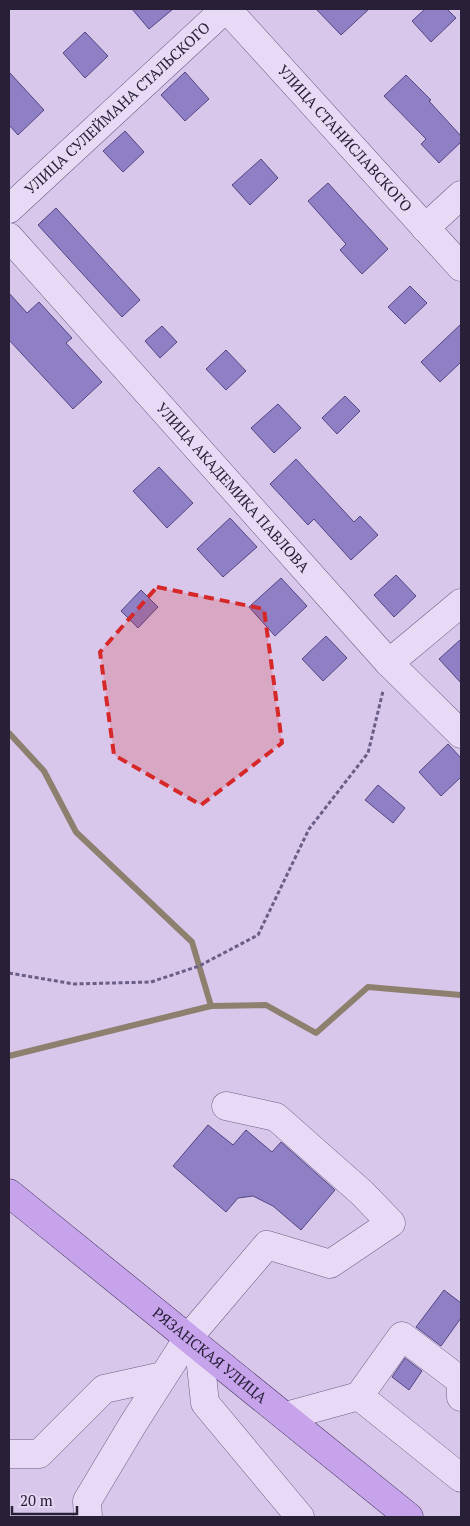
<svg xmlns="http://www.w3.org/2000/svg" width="470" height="1526" font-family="'PT Serif',serif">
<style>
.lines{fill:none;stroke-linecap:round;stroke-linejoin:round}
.stream{stroke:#8d806f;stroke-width:6}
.building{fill:#8f80c6;stroke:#524683}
.minor-casing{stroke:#6b5e86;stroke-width:29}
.major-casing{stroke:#3b3254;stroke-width:29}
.path{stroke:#6b5e86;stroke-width:3;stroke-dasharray:4 2.5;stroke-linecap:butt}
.minor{stroke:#e8daf6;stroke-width:28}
.major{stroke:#c6a3eb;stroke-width:28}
.marked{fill:#d62828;fill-opacity:0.2;stroke:#d62828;stroke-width:4;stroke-dasharray:10 6;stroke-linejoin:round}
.labels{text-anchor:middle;stroke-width:5;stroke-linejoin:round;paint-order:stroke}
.street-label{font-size:15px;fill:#272037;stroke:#e5d6f3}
</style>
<rect width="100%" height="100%" fill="#d9c7eb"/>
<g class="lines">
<!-- stream -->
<g class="stream">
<path d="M9 733 44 771 76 832 192 942 211 1006 266 1005 316 1033 368 987 461 995"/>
<path d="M9 1056 211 1006"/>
</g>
</g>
<!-- building -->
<g class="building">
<path d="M132 9H173L149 29Z"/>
<path d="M316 9H369L341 35Z"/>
<path d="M425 9H447L456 18 431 42 412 21Z"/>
<path d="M85 32 108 56 85 78 63 53Z"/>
<path d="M9 72 44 110 18 135 9 125Z"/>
<path d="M185 72 209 99 185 121 161 95Z"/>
<path d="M406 75 431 100 429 101 461 136V142L439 163 421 144 426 139 384 96Z"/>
<path d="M125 131 144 152 123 172 103 151Z"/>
<path d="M261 159 278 178 250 205 232 185Z"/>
<path d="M328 183 388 249 362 274 340 250 346 244 308 201Z"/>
<path d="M56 208 140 300 122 317 38 225Z"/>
<path d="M410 286 427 303 405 324 388 307Z"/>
<path d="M9 293 27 313 39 302 72 338 66 343 102 382 73 409 9 340Z"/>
<path d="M461 324V362L440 382 421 362Z"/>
<path d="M162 326 177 342 160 358 145 341Z"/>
<path d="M226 350 246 371 226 390 206 369Z"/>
<path d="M345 396 360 411 337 434 322 418Z"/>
<path d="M278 404 301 428 274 453 251 428Z"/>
<path d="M296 459 354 522 360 516 378 535 351 560 314 519 308 525 270 484Z"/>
<path d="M159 467 193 503 167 528 133 491Z"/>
<path d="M230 518 257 547 223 577 197 549Z"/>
<path d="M396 575 416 596 394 617 374 595Z"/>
<path d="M281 578 307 606 275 636 249 607Z"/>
<path d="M141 590 158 607 138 628 121 611Z"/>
<path d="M326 636 347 658 323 681 302 659Z"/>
<path d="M461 639V683L439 659Z"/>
<path d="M448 744 461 758V777L441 796 419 772Z"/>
<path d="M378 785 405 808 393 823 365 800Z"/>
<path d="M208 1125 233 1145 246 1130 272 1152 281 1142 335 1190 301 1230 273 1206 253 1196 238 1198 226 1212 173 1166Z"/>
<path d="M444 1290 461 1303V1318L441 1346 416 1327Z"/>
<path d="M405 1358 422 1371 409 1390 392 1377Z"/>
</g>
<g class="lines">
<!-- minor casing -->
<g class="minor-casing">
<g id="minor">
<path id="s1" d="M227 9 461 267"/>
<path id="s2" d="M9 209 225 9"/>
<path d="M425 228 461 195"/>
<path id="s3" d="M9 237 389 663 461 734"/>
<path d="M389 663 461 603"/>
<path d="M199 1347 205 1403 300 1517"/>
<path d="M359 1396 461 1478"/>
<path d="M286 1416 359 1396 402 1336 461 1381V1397"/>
<path d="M9 1454H39L104 1389 163 1376"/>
<path d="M88 1517 87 1501 133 1424 188 1338 267 1245 330 1264 391 1223 362 1193 276 1117 226 1106"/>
</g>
</g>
<!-- major casing -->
<g class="major-casing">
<g id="major">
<path id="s4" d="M9 1193 409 1517"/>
</g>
</g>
<!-- path -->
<path class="path" d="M9 973 74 984 151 982 199 966 258 935 309 829 368 753 383 691"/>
<!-- minor -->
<use href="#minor" class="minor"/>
<!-- major -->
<use href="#major" class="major"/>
</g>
<!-- marked area -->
<path class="marked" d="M157 587 264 609 282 743 201 805 114 755 100 652Z"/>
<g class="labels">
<!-- street labels -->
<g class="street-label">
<text dy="5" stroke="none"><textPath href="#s2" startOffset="148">УЛИЦА СУЛЕЙМАНА СТАЛЬСКОГО</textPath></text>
<text dy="5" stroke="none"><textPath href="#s1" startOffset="175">УЛИЦА СТАНИСЛАВСКОГО</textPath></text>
<text dy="5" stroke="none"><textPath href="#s3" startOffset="336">УЛИЦА АКАДЕМИКА ПАВЛОВА</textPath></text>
<text dy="5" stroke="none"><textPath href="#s4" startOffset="258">РЯЗАНСКАЯ УЛИЦА</textPath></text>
</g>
</g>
<!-- border -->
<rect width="470" height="1526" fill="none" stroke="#272037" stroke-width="20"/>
<!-- scale -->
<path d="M12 1506v8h65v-8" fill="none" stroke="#272037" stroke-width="2.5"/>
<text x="20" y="1506" font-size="15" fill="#272037" stroke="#e5d6f3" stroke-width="4" paint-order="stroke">20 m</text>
</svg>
